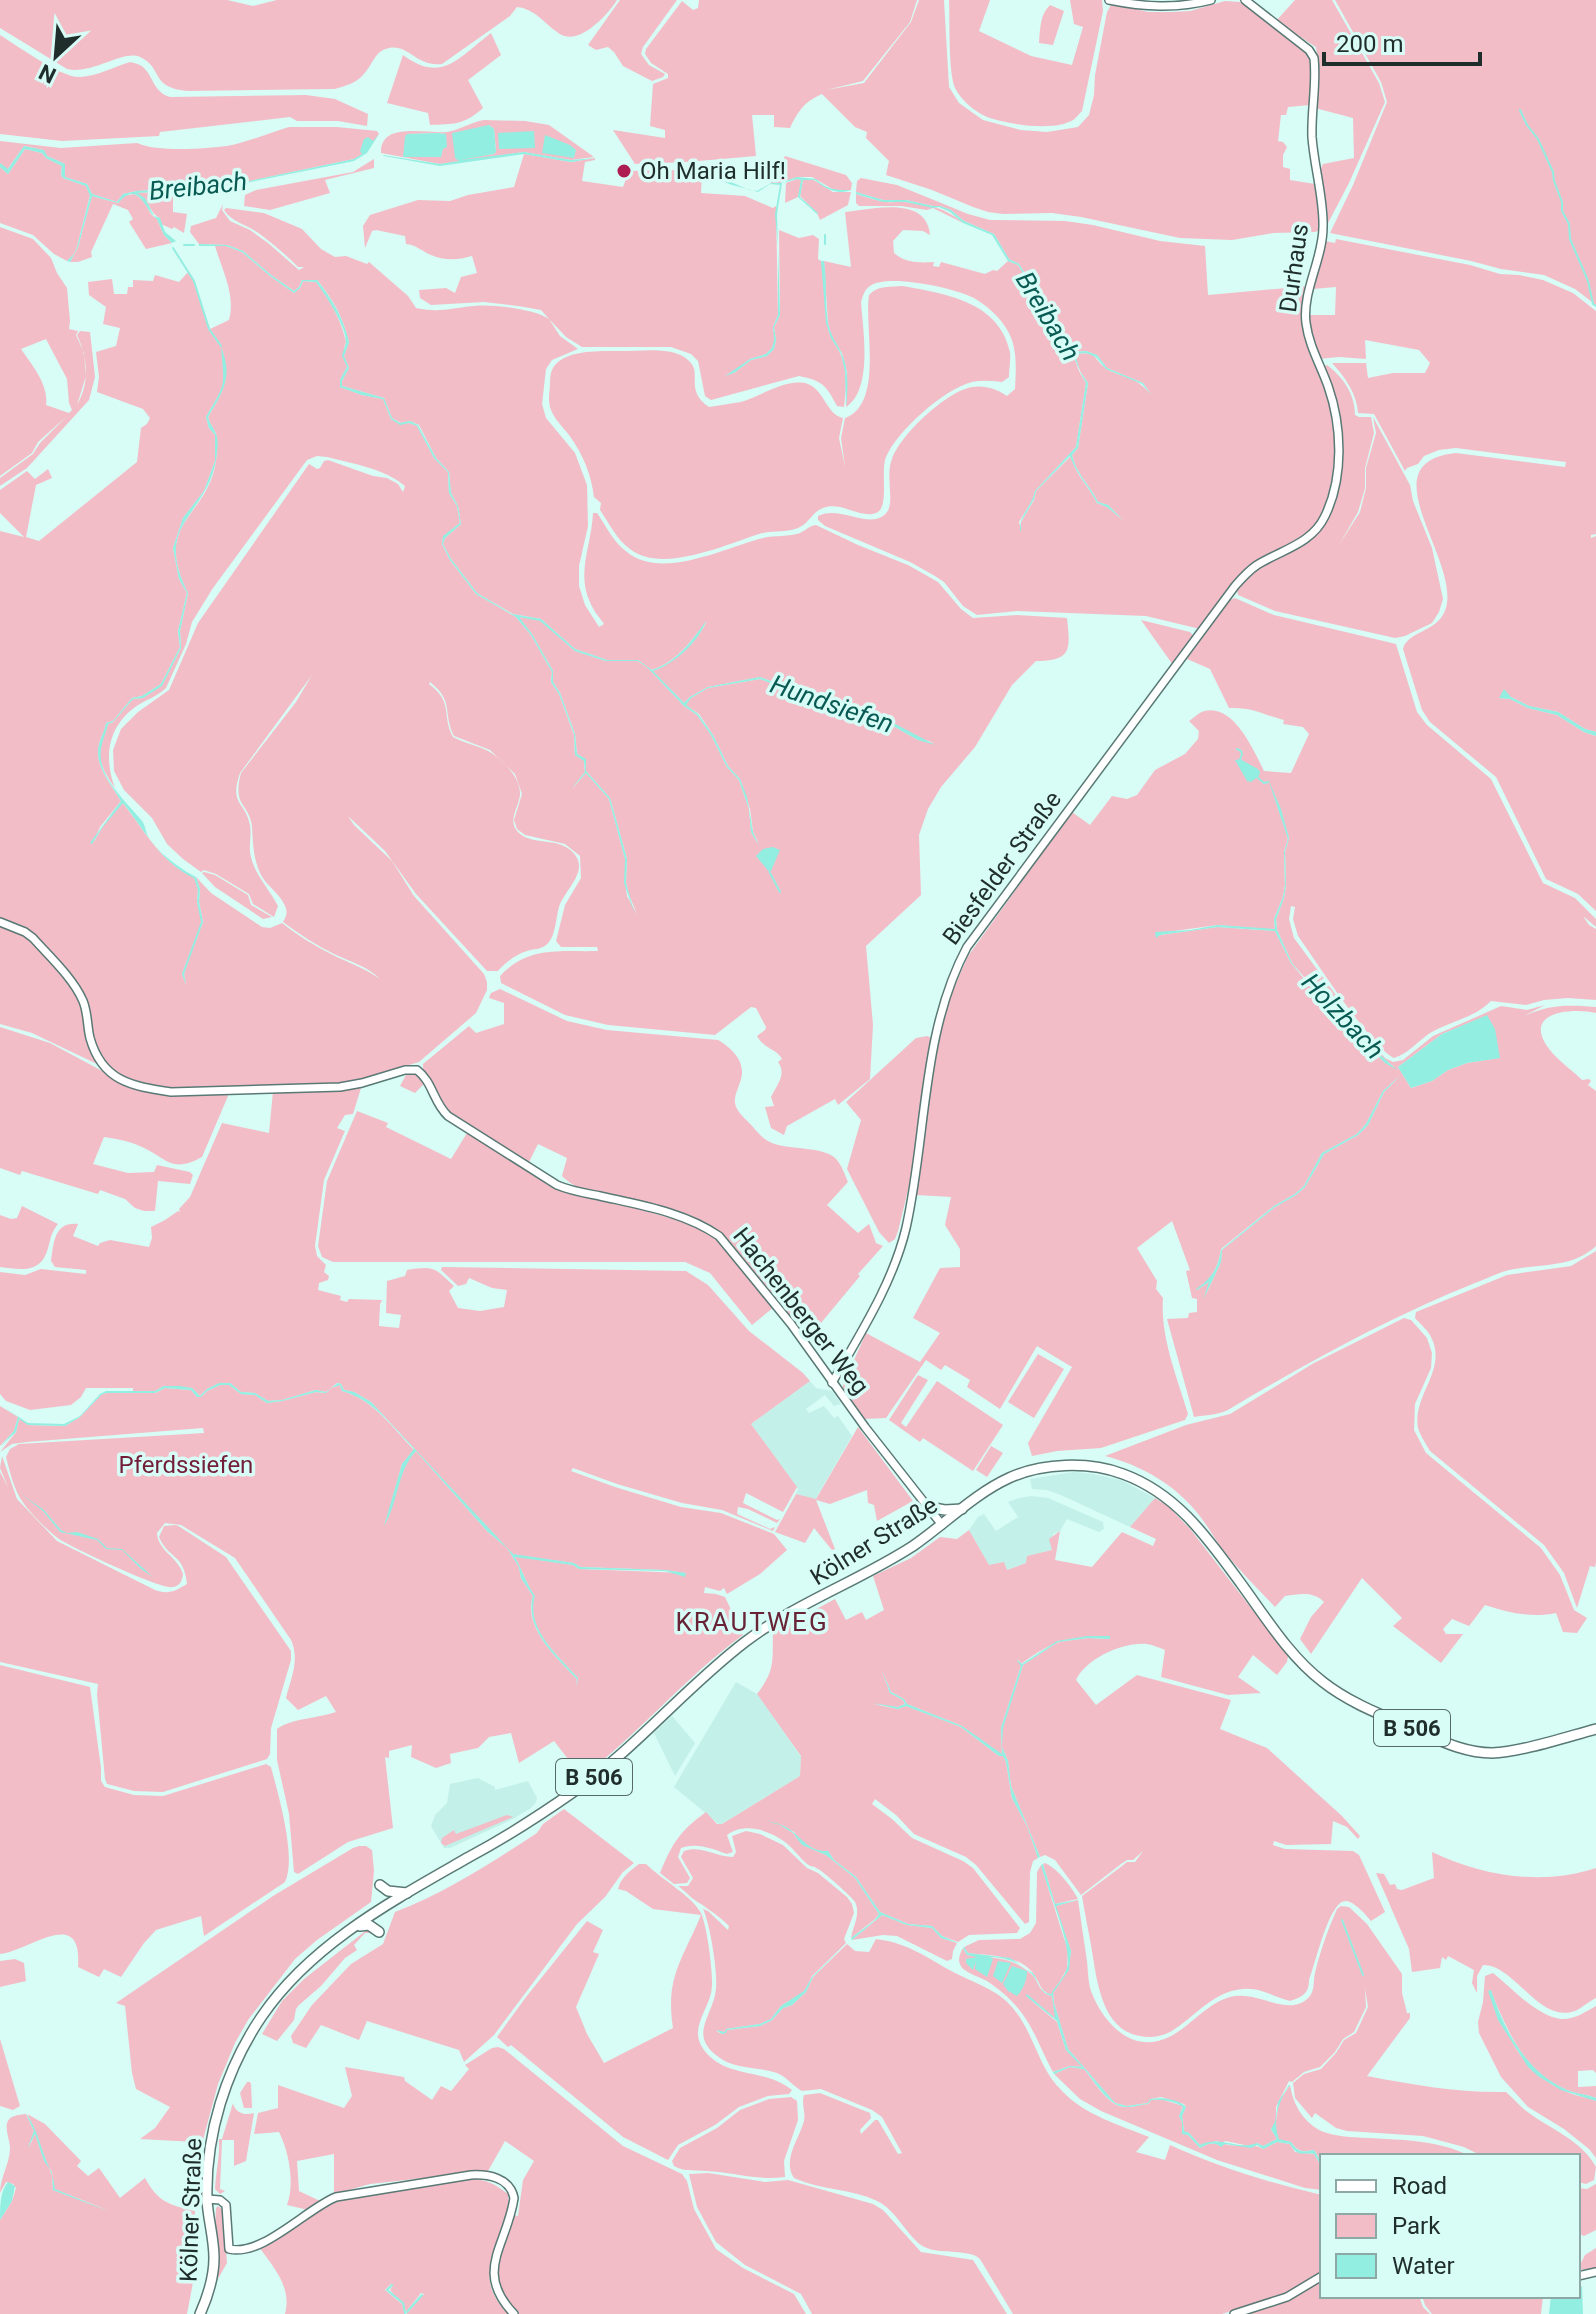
<svg xmlns="http://www.w3.org/2000/svg" width="1596" height="2314" font-family="Roboto,sans-serif">
<style>
.built{fill:#c3f0e9}
.green{fill:#f3bdc7;fill-rule:evenodd}
.water{fill:#93eee2}
.lines{fill:none;stroke-linecap:round;stroke-linejoin:round}
.stream{stroke:#93eee2;stroke-width:2}
.tertiary-casing{stroke:#597975;stroke-width:10}
.primary-casing{stroke:#597975;stroke-width:12}
.tertiary{stroke:#fff;stroke-width:7}
.primary{stroke:#fff;stroke-width:9}
.poi-dot{fill:#ad1d52;stroke:#d8fcf6;stroke-width:3}
.labels{text-anchor:middle;stroke-width:7;stroke-linejoin:round;paint-order:stroke}
.shield{fill:#d8fcf6;stroke:#566b68;stroke-width:2}
.shield-label{font-size:22px;font-weight:bold;fill:#1f2d2b}
.poi-label{font-size:24px;fill:#1f2d2b;stroke:#d8fcf6;text-anchor:start}
.street-label{font-size:24px;fill:#1f2d2b;stroke:#d8fcf6}
.park-label{font-size:24px;fill:#721e38;stroke:#d8fcf6}
.water-label{font-size:26px;font-style:italic;fill:#085a53;stroke:#d8fcf6}
.neighbourhood-label{font-size:26px;letter-spacing:2px;fill:#682337;stroke:#d8fcf6}
</style>
<rect width="100%" height="100%" fill="#d8fcf6"/>
<!-- built -->
<g class="built">
<path d="M810 1381 816 1388 832 1391 841 1404 834 1406 825 1395 806 1409 809 1413 824 1406 834 1418 838 1416 852 1436 815 1500 796 1494 798 1489 751 1424Z"/>
<path d="M1074 1472 1093 1474 1121 1480 1155 1498 1130 1527 1061 1495 1047 1490 1032 1489 1030 1479Z"/>
<path d="M1032 1496 1048 1498 1103 1522 1104 1529 1099 1532 1067 1519 1060 1531 1053 1534 1052 1550 1028 1556 1026 1563 1006 1570 989 1565 969 1530 978 1517 984 1514 996 1531 1018 1517 1008 1502 1019 1498Z"/>
<path d="M736 1682 757 1694 770 1711 801 1757 800 1776 720 1825 674 1787Z"/>
<path d="M672 1716 695 1743 675 1776 654 1733Z"/>
<path d="M478 1778 495 1787V1790L528 1781 537 1798 536 1802 531 1808 513 1819 450 1848H444L431 1826 435 1815 447 1803 450 1784Z"/>
</g>
<!-- green -->
<g class="green">
<path d="M0 0H227L253 6 277 0H617C608 15 579 46 560 34 544 24 536 9 517 7L510 16 442 64C416 67 409 44 389 48 374 51 373 65 363 75 356 83 345 86 335 89L189 91C149 88 164 68 140 57 124 49 92 75 67 69L0 28Z"/>
<path d="M620 0H677L643 47 641 54 649 65 665 74 663 77 652 81 623 66 614 52 608 47 596 50 588 45Z"/>
<path d="M699 0H917L910 22 863 81 826 90 864 83 911 22 919 0H944L949 87 959 103 983 120 1021 130 1047 132 1078 127 1089 115 1094 95 1095 75 1107 12 1112 3 1148 12H1172L1190 11 1225 1 1240 2 1306 51 1310 60 1311 70 1310 105 1288 107 1286 115H1281L1278 141 1283 142 1287 147 1283 155V167L1290 169V180L1315 184 1321 224 1320 230 1315 232 1273 233 1232 240 1180 238 1081 217 1052 213 1003 214 988 212 973 207 932 190 886 175 889 161 866 138 867 132 855 127 822 94C804 102 798 111 790 128L774 127V115H752L756 156 687 162 635 164 613 130 665 138V130L650 126 653 84 668 78V74L651 63 645 54 646 49 682 1 693 10 698 8Z"/>
<path d="M949 0H990L979 31 1031 56 1072 65 1083 27 1074 24 1070 0H1102L1103 11 1082 111C1081 112 1074 120 1073 120 1054 132 1007 124 987 117 975 112 961 100 955 88 948 71 950 20 949 0Z"/>
<path d="M1295 0H1332L1379 83 1385 102 1349 183 1326 227 1320 171 1323 164 1354 158 1353 118 1315 108 1318 61 1316 47 1276 21Z"/>
<path d="M1335 0H1596V305L1575 289 1544 275 1501 269 1471 261 1330 233 1353 185 1387 102 1381 82Z"/>
<path d="M1050 5 1064 11 1053 45 1039 43C1040 30 1040 14 1050 5Z"/>
<path d="M491 33 501 55 468 80 483 108C464 125 454 124 430 125L428 113 387 103 403 55C442 84 458 58 491 33Z"/>
<path d="M0 35C18 46 61 78 80 77 97 76 114 67 130 62 134 63 139 64 143 67 154 77 153 92 170 97L306 95 335 99 368 114 367 126 338 121H297L290 117 160 132 159 136 62 141 0 134Z"/>
<path d="M484 120 525 121 549 125 594 157 571 160 524 152 440 164 381 153C380 121 427 134 447 132 460 130 471 122 484 120ZM489 125 494 129 496 151 494 154 459 159 455 158ZM437 133 445 134 441 157H404L407 134Z"/>
<path d="M289 127H337L377 131 379 134 366 152 354 159 226 186 137 191 123 194 117 202 92 194 87 184 65 177V164L47 156 43 150 24 146 7 170 0 163V141L61 148 137 143C156 152 205 149 227 146 248 142 269 133 289 127Z"/>
<path d="M25 149 42 153 46 158 62 166 61 174 63 178 86 186 90 195 77 247 74 254 67 261 54 254 33 235 0 223V167L8 174Z"/>
<path d="M524 154 571 162 595 158V160L585 162 582 181 623 187 629 171 672 170 702 173 701 193 745 196 773 208 776 206 778 315 773 327 775 340 772 348 766 354 750 359 734 372 725 375 734 373 751 360 767 356 774 349 776 340 774 327 780 315 779 230 799 238 813 235 819 239 818 259 821 261C825 281 824 302 827 323 828 334 834 342 839 351 848 368 846 389 844 407L837 406C826 385 823 381 799 376L711 400 705 396 698 361 691 354 671 347H582L566 337 549 319 560 336 578 349 552 360 546 369 542 404 546 418 575 453 587 485 588 526 579 566V586L585 605 599 627 604 624C599 617 593 610 590 602 576 573 592 543 593 513H597C606 526 614 543 627 552 662 581 726 547 763 538 775 535 789 537 800 533 806 530 809 526 816 525L858 545 908 565 938 582 961 609 973 618 1017 615 1067 618C1070 648 1073 661 1036 661L1012 685 975 747 941 787 928 809 919 835 921 895 866 946 873 1025 870 1079 838 1105 835 1099 787 1126 784 1135 771 1128 765 1107 774 1106 771 1097C777 1085 787 1074 778 1062L782 1059C776 1048 766 1051 757 1036L765 1030 766 1027 756 1008 751 1007 715 1035 608 1025 565 1015 501 983 500 976C528 946 559 952 598 951L597 947H561L556 941 565 905 581 878 580 856 565 844 525 835 517 829 514 820 522 794 515 774 490 750 454 736C442 712 455 702 430 682L429 684C454 703 441 714 453 737 468 745 484 746 497 757 507 765 519 778 520 792 521 805 506 820 518 832 530 845 555 838 569 849 594 868 565 888 559 907 556 917 556 933 549 942 543 950 536 948 527 951 516 954 505 963 498 971H487L416 894 385 851 348 816 354 825 392 861 414 896 484 974 487 982V990L476 1013 419 1062 348 1083 335 1084 167 1089 117 1075 111 1070 100 1054 94 1040 85 998 25 929 0 920V531L24 537 0 513V490L27 471 35 479 48 469 52 478 36 485 26 537 39 541 137 462 141 428 147 424 150 418 143 409 97 392 99 377 96 352 116 346 120 328 103 324 106 307 89 295 88 282 112 279 114 294H127L128 287H133V280L153 281 155 275 179 282 189 271 194 281 210 329 229 320C236 295 222 270 215 246H226L242 252 270 276 294 293 300 288 303 281 316 282C330 300 341 319 346 342 342 353 344 356 347 367L340 380V387L362 395 383 399 391 419 400 424 409 423 417 426 434 458 448 472 449 493 457 506 460 523 444 536 442 544 450 560 476 594 516 617 531 635 552 672 551 682 559 694 574 735 575 755 584 760 585 772 572 789 586 773 609 799 625 859V883L627 896 637 914 629 895 626 883 627 859 610 798 586 771 585 759 577 754 575 734 560 693 553 682V671L532 634 518 617 540 620 575 651 606 661H638L648 668 684 706 697 715 711 735 727 767 739 780 749 809 751 832 759 844 753 832 750 809 740 779 728 766 713 735 699 714 685 705 691 698 708 688 760 679 812 698 825 705 860 713H870L918 740 935 743 919 738 871 711 860 712 826 704 813 697 760 677 708 687 690 697 684 703 652 671C675 664 697 641 707 621 691 641 676 663 651 670L638 660H607L575 649 541 619 513 614 477 593 451 559 443 544 445 538 461 524 458 506 451 493 449 472 436 458 419 425 410 421 401 423 392 418 384 398 342 386V381L349 368 344 356 349 342C343 317 333 299 317 280H302L299 287 294 291 271 275 243 251 227 245 199 244 190 232 191 226 216 218 223 204 222 210 230 221 250 230 268 243 299 270 304 267H298C285 254 272 243 257 232 245 224 232 222 224 210L226 208 264 213 302 229 321 249 335 257 346 256 367 264 369 262 408 296 416 308C440 313 451 308 474 306 492 304 534 309 549 319L541 310 518 306 484 302 431 305 420 298 419 290 446 288 455 293 461 277 477 273 472 256C458 260 445 261 431 255 422 251 416 245 406 244L405 236 376 230 372 231 365 248 363 226 370 215 418 200 450 201 468 195 514 187ZM222 347C227 383 227 386 208 417 210 425 214 428 216 434 218 440 217 454 216 460 209 518 151 520 188 593L180 631 181 648 162 685 143 698 133 699 113 722 108 724C106 732 103 737 101 743 96 760 106 775 115 788 104 759 107 728 134 708 144 700 157 697 166 688L186 644 192 622 213 588 307 460 317 456 327 457C354 464 383 468 405 486L403 492 398 484 387 478 373 476 328 460 324 461 320 468 317 469 309 464 198 623 169 690 138 712 121 729 113 750 114 771 124 790 152 818 167 844 183 859 201 872 204 870 216 874 249 894 253 904 274 917 278 906C270 890 255 875 251 857 248 847 252 836 250 825 245 801 229 805 240 773L312 675 296 702 241 773C232 807 249 803 252 826 253 844 253 858 261 875 267 886 279 893 284 904 288 911 287 915 283 922 299 934 316 945 334 954 351 962 367 966 380 979 365 968 349 963 333 955 315 946 297 935 282 923L270 928 262 927 211 893 196 877 200 889 199 902 203 922 186 965 184 974 186 984 182 974 202 922 197 902 198 890 194 877C161 864 144 829 122 802L102 828 93 843 100 827 121 801C111 784 92 764 100 741 102 735 105 731 106 723L113 721 132 698 142 696 161 684 180 647 178 631 187 593 179 579 173 548 183 518 204 491 215 461V435L209 428 206 417 224 386Z"/>
<path d="M785 156 846 175 852 183 851 190H834L812 177H797L780 183H771L773 161 783 160Z"/>
<path d="M374 159V168L325 180 330 193 270 210 244 206 245 195 256 190 353 172Z"/>
<path d="M861 178 897 185 968 214 990 220 1065 221 1093 225 1160 241 1205 246 1208 295 1309 286 1305 332 1310 355 1327 394 1335 438V454L1332 478 1324 512 1317 525 1304 535 1266 556 1200 629 1146 616 1017 611 977 615 963 606 944 582 935 576 910 562 825 526 818 520V516C840 504 872 532 887 512 895 502 885 475 892 459 900 435 947 391 972 387 985 385 997 389 1007 396L1015 389C1016 368 1018 346 1006 328 998 315 987 306 974 298 955 288 887 273 870 286 864 290 863 296 861 302 863 330 873 390 846 407L847 372 842 353 832 338 828 323 824 261 851 267 845 212C872 209 927 195 930 235L923 231 903 230 893 241 894 253C905 263 920 263 934 262L933 266 939 267 941 262 985 274 993 270 997 271 1008 261 1018 265 1032 287 1035 295 1057 328 1060 337 1073 354 1079 371 1086 383 1076 447 1035 491 1033 499 1019 522 1021 530V522L1034 500 1036 491 1071 456C1075 475 1089 486 1097 503L1107 507 1123 520 1108 505 1098 502C1090 485 1076 474 1072 455L1078 448 1088 383 1080 371 1074 354C1099 351 1092 359 1107 369 1114 374 1124 375 1132 379 1140 383 1146 389 1151 394L1143 383 1107 368 1097 355 1086 351 1074 352 1061 336 1059 327 1019 264 1009 259 994 234 964 221 951 210 940 206H933L906 200H883L856 192 857 181Z"/>
<path d="M797 179 802 180 798 197 785 203 786 183Z"/>
<path d="M812 179 833 192H851L848 205 820 220 817 213 800 196 803 180Z"/>
<path d="M173 191V212L187 214 184 233 174 227 172 229 161 224 160 218C149 213 152 202 136 193Z"/>
<path d="M134 194C150 202 146 213 157 219L164 235 172 243 146 249 129 222 133 219 128 210 113 204 91 252 92 257 78 262H70L78 247 92 196 118 203 124 196Z"/>
<path d="M856 194C866 197 877 201 886 202 893 203 899 201 905 202 928 204 946 208 963 223L933 208 927 210 901 206H859L856 203Z"/>
<path d="M0 227 33 239 51 258 57 273 67 288 70 321 69 329 78 331 76 335 84 353 86 376 77 405C90 382 88 359 77 335L80 331 90 332 95 377 89 400 27 468 0 486V478L33 454 40 443 67 416 38 442 32 453 0 476ZM46 339 67 379 69 403 72 410 69 413 46 405C49 385 32 365 21 349Z"/>
<path d="M1336 239 1470 265 1500 274 1519 275 1543 280 1573 293 1596 311V534L1591 535V538L1596 536V732L1585 729 1558 712 1529 706 1511 697 1500 698 1510 699 1528 708 1557 715 1584 732 1596 736V911L1578 894 1546 879 1496 777 1430 722 1422 710 1403 649C1408 629 1443 633 1447 603 1454 552 1369 462 1456 453L1565 467 1566 462 1456 448 1439 450 1424 456 1418 464 1407 468 1405 471 1374 414 1358 413C1357 394 1345 377 1332 363H1366L1368 378 1393 373H1425L1430 363 1419 350 1365 340 1366 359 1339 357 1318 359 1308 315H1335L1336 287 1313 289 1325 241 1335 243Z"/>
<path d="M903 286C945 294 999 301 1010 352 1011 359 1009 369 1009 377L1002 382C992 381 982 380 972 382 944 389 897 431 886 457 880 471 890 508 876 513 861 519 841 501 823 508 812 512 810 522 800 527 788 533 772 530 759 534 725 545 661 574 630 549 617 540 609 523 600 510L601 503 594 497C591 474 583 454 569 435 563 427 555 420 551 410 548 402 549 395 550 386 550 380 550 373 553 368 563 350 598 351 616 351 637 352 672 345 688 360 704 373 683 389 709 407 720 405 730 404 741 402 760 397 787 377 808 384 825 391 826 414 843 418L839 438 845 467 841 438 845 418C884 404 864 327 869 295 878 285 890 287 903 286Z"/>
<path d="M1327 365C1343 377 1355 394 1355 415L1359 417H1371L1374 433 1365 468V488L1358 512 1339 545 1360 512 1366 488V468L1376 433 1373 417 1410 485 1413 501 1432 548 1443 599 1439 612 1432 623 1405 636 1395 638 1275 611 1238 595 1237 590C1256 562 1289 558 1313 538 1347 511 1347 434 1335 396 1332 386 1327 377 1322 367Z"/>
<path d="M1235 598 1274 615 1396 644 1417 712 1427 725 1491 779 1543 883 1575 898 1596 919V927L1583 916 1589 925 1596 929V1000L1568 998 1544 1000 1526 1005 1491 1001C1474 1018 1451 1021 1430 1033 1418 1041 1408 1054 1394 1058 1371 1047 1316 961 1298 936L1293 919 1295 907 1291 906 1289 919 1294 938 1366 1036 1385 1058 1393 1062 1403 1060 1433 1036 1501 1006 1527 1010 1545 1005 1522 1017C1551 1004 1565 1005 1596 1007V1013C1576 1008 1526 1010 1545 1043 1553 1057 1571 1069 1582 1080L1589 1079 1591 1081 1588 1085 1596 1091V1246C1571 1269 1541 1263 1509 1270 1497 1273 1486 1279 1475 1283 1388 1318 1308 1362 1228 1410 1217 1415 1206 1415 1194 1417L1167 1319 1188 1318 1189 1313 1197 1312V1299L1192 1298 1186 1271 1190 1270 1172 1221 1137 1248 1157 1281 1156 1289 1163 1298C1160 1337 1177 1377 1188 1414L1185 1420 1101 1448 1057 1451 1032 1456 1028 1443 1072 1367 1037 1346 1000 1409 967 1387 970 1380 945 1365 941 1370 926 1360 886 1418 864 1419 843 1392V1385L866 1333 920 1362 940 1333 913 1318 940 1268 960 1267V1249L945 1225 951 1197 916 1195 932 1082 943 1014 947 1003 968 956 1072 812 1090 825 1112 796 1127 799 1137 795 1155 770 1185 754 1198 739 1199 731 1189 721C1194 718 1199 712 1205 711 1234 704 1254 751 1264 771L1291 773 1309 734 1303 727 1283 724 1284 720C1261 714 1253 707 1229 708L1210 669 1187 659 1230 600ZM1279 809 1289 838 1285 852 1286 885 1284 898 1276 919 1277 930 1292 963 1316 991 1318 996C1340 999 1370 1053 1395 1067 1365 1056 1342 1000 1317 997L1315 992 1291 963 1275 931 1218 927 1160 935 1156 937 1159 933 1218 925 1275 930 1274 919 1283 897 1285 885 1284 852 1288 839ZM1487 1016 1494 1029 1499 1058 1467 1063 1448 1070 1432 1081 1411 1088 1398 1067 1442 1034ZM1400 1076 1384 1092 1368 1125 1358 1135 1324 1154 1305 1187 1296 1195 1275 1207 1222 1250 1221 1262 1205 1296 1210 1281 1197 1290C1212 1278 1218 1268 1221 1249L1274 1206 1295 1194 1304 1186 1322 1153 1357 1134 1366 1124 1383 1091Z"/>
<path d="M1141 620 1190 632 1194 637 1173 665Z"/>
<path d="M204 872 215 875 248 895 251 905 272 917 263 919 215 887 202 873Z"/>
<path d="M0 925 22 933 32 941 74 991 80 1000 99 1065 32 1033 0 1024Z"/>
<path d="M500 989 567 1021 607 1030 718 1040C732 1048 746 1062 741 1079 739 1087 734 1095 735 1103 736 1112 747 1120 753 1127 758 1133 764 1140 772 1143 789 1150 826 1146 837 1160 842 1166 845 1175 848 1182L827 1205 858 1233 869 1224 876 1243 883 1246 858 1274 860 1276 806 1341 794 1322 720 1233C691 1212 654 1205 619 1197 596 1191 579 1193 562 1176L567 1158 538 1144 528 1164 447 1111C437 1097 434 1082 423 1070V1064L469 1026 476 1033 504 1024V1003L489 998 491 993Z"/>
<path d="M0 1027 50 1043 106 1073C136 1100 188 1092 225 1093L228 1096 202 1157C171 1174 167 1158 142 1147 130 1141 117 1139 104 1137L93 1164 128 1173 154 1172 157 1165 190 1172 193 1175 190 1184 158 1181 155 1211H144L135 1208 125 1199 100 1190 98 1194 22 1171 20 1175 0 1168Z"/>
<path d="M927 1036 932 1038 913 1170 898 1231 895 1239 889 1243 879 1232 847 1169 861 1120 846 1102 916 1038Z"/>
<path d="M411 1072 422 1077 425 1083 415 1093 400 1086 407 1073Z"/>
<path d="M359 1086 361 1088 353 1114 345 1115 337 1128 345 1131 324 1180 315 1246 317 1256 326 1265 324 1272 329 1276 328 1280 319 1283 318 1290 341 1296 340 1300 347 1302 349 1299 382 1300 380 1304 379 1326 399 1328 401 1315 386 1313 387 1281 405 1276 407 1270C434 1266 434 1267 454 1286L449 1291 458 1308 480 1311 504 1307 507 1290 492 1288 469 1278 466 1284 458 1286 441 1270 442 1267 686 1271 708 1285 749 1331 803 1373 810 1381 751 1424 797 1487 783 1512 746 1493 743 1503 777 1520 780 1519 777 1523 748 1509 738 1507 737 1514 770 1529 775 1527 773 1531 722 1510 682 1503 617 1484 573 1468 571 1471 615 1487 681 1507 721 1513 774 1534 787 1550 760 1574 727 1594 724 1588 720 1591 705 1587 704 1593 716 1594 725 1597 743 1635C685 1677 639 1734 582 1777L554 1741 519 1763 511 1733 489 1737 478 1748 450 1754 451 1763 436 1768 411 1757 412 1745 389 1751V1758L385 1757 393 1828 348 1842 298 1874 294 1872 289 1814 277 1760V1729C289 1719 319 1718 336 1712L326 1696 298 1710 286 1698C291 1678 300 1660 291 1640L235 1558 181 1525 165 1523 157 1533C158 1551 178 1557 183 1574 182 1581 180 1586 173 1587 161 1590 73 1548 59 1539 47 1530 33 1516 24 1504 14 1491 10 1472 6 1457L10 1449 19 1444 204 1433 203 1428 27 1442 12 1444 0 1452 16 1432 19 1418 28 1425 65 1426 80 1417 101 1395 106 1393H155L165 1388 191 1390 197 1397H201L207 1391 220 1385H229L241 1394 255 1395 267 1403 282 1401 316 1392 326 1393 331 1388 340 1385 342 1391C373 1399 393 1428 414 1450L402 1464 385 1526 404 1464 416 1451 487 1531 507 1548 519 1567 521 1578 533 1596C523 1628 557 1658 577 1679L576 1686 578 1678C559 1657 525 1628 534 1596 526 1583 522 1569 514 1556L573 1565 579 1569 685 1573 665 1570 580 1567 574 1563 513 1555 371 1402 354 1392 344 1390 341 1384 337 1383 326 1392 316 1390 282 1400 268 1401 255 1393 241 1392 230 1383H220L207 1389 200 1396 192 1388 164 1386 155 1391H133V1388H86L81 1397 71 1405 30 1410 6 1401 0 1394V1272L25 1275 41 1269 86 1274V1270L55 1267 51 1261C54 1242 54 1222 78 1224L73 1236 98 1246 100 1243 110 1240 149 1247 152 1238 151 1227 165 1220 178 1211 180 1212 179 1209 190 1197 222 1123 269 1133 273 1091Z"/>
<path d="M357 1111 388 1123 386 1127 451 1159 467 1133 556 1189 570 1194 617 1203 691 1224 707 1232 721 1243 774 1307 752 1325 710 1273 685 1262H333L322 1257 318 1246 327 1181Z"/>
<path d="M22 1206 58 1224C49 1235 51 1242 46 1254 38 1274 17 1269 0 1267V1215L11 1219 17 1218Z"/>
<path d="M1596 1251V1562L1595 1567 1590 1566 1577 1608 1564 1573 1544 1545 1430 1451C1426 1444 1420 1435 1418 1428 1412 1395 1448 1370 1431 1337 1428 1330 1420 1324 1415 1318L1416 1312 1507 1275 1571 1266Z"/>
<path d="M1404 1318 1411 1320 1427 1338 1432 1353 1431 1368 1415 1404 1414 1430 1426 1453 1541 1548 1560 1575 1574 1610 1587 1618 1577 1633 1563 1632 1556 1613C1532 1618 1509 1613 1485 1605L1469 1626 1452 1619 1443 1629 1446 1634H1463L1441 1663 1393 1626 1402 1618 1362 1578 1311 1654 1300 1639 1311 1617 1324 1602C1313 1591 1300 1594 1285 1596L1275 1607C1256 1587 1237 1568 1220 1546 1213 1536 1207 1525 1199 1515 1176 1485 1141 1465 1105 1456L1186 1425 1230 1414 1314 1363Z"/>
<path d="M1038 1354 1064 1369 1034 1418 1008 1402Z"/>
<path d="M918 1375 928 1380 901 1423 906 1427 937 1381 1003 1425 973 1471 923 1438 920 1442 889 1420Z"/>
<path d="M0 1406 18 1417 14 1431 0 1446Z"/>
<path d="M858 1427 913 1501 877 1521 874 1505 868 1503 867 1490 830 1504 816 1500 835 1549 832 1550 814 1528 805 1543 775 1532 796 1494 816 1499Z"/>
<path d="M991 1446 1003 1453 987 1477 976 1470Z"/>
<path d="M2 1456 17 1499 57 1541 155 1590C169 1595 175 1591 187 1584 184 1553 168 1559 159 1537L164 1526 176 1525 180 1527 226 1557 291 1651V1660L271 1728 270 1754 267 1759 163 1792 134 1791 107 1784 105 1779 97 1694 98 1684 0 1662V1472L8 1487 0 1468Z"/>
<path d="M1155 1498 1169 1507 1191 1530 1288 1656 1287 1662 1277 1675 1253 1655 1238 1677 1261 1693 1228 1695 1161 1677 1165 1650C1160 1648 1153 1645 1147 1644 1124 1641 1085 1659 1076 1680L1096 1705 1137 1675 1231 1700 1220 1729 1267 1748 1342 1816 1360 1836 1358 1839 1347 1827 1333 1821 1331 1844 1286 1845 1274 1841 1273 1845 1285 1849 1353 1851 1359 1855 1385 1912 1371 1921C1365 1914 1355 1902 1346 1901 1329 1900 1315 1966 1309 1980 1309 1994 1302 1997 1290 2001 1274 1997 1260 1987 1243 1989 1213 1991 1194 2018 1170 2032 1160 2037 1150 2038 1140 2036 1102 2030 1097 1981 1092 1951 1089 1933 1085 1915 1082 1896L1122 1866 1127 1862H1135L1143 1851 1133 1860H1127L1121 1864 1081 1895 1055 1860 1045 1855 1040 1857 1011 1786 1008 1761 1002 1747V1728L1023 1665 1058 1642 1088 1638 1110 1639V1636C1071 1636 1053 1640 1021 1664L1018 1658 1021 1666 1001 1728 1002 1754 999 1755 962 1726 907 1704 904 1699 891 1692 882 1671 890 1693 903 1700 905 1704 898 1707 873 1704 898 1709 906 1706 961 1727 999 1756H1003L1006 1762 1012 1798 1027 1826 1038 1858 1033 1861 1030 1872 1029 1922 1025 1924 976 1865 966 1857 914 1834 896 1815 875 1799 872 1804 892 1819 912 1838 963 1861 973 1868 1020 1928 1017 1933 969 1935 958 1942 942 1936 932 1926 908 1924 880 1912 856 1877 834 1860 828 1851 823 1853 803 1844 794 1832 780 1825 793 1833 803 1845 826 1855 855 1878 879 1914 874 1920 851 1938C853 1926 861 1914 855 1902 852 1897 824 1872 818 1869 810 1864 815 1869 807 1864 799 1857 793 1848 785 1842 768 1830 745 1822 727 1835L733 1852 727 1854C713 1849 697 1842 681 1848L678 1857 690 1878 687 1883 674 1884 660 1873C673 1842 679 1832 706 1812L717 1824H722L800 1776 801 1756 757 1694C776 1669 772 1661 773 1632L835 1599 846 1620 862 1612 866 1620 884 1610 873 1576 911 1558 940 1537 957 1539 969 1530 989 1565 1004 1562 1007 1570 1026 1563 1027 1556 1052 1550 1049 1539 1060 1531 1055 1560 1092 1567 1122 1532 1153 1546 1156 1539 1130 1527Z"/>
<path d="M0 1665 90 1687 101 1768V1781L105 1787 134 1795 163 1796 266 1764 271 1767C278 1794 297 1857 285 1882L204 1936 201 1916 156 1930 144 1943 121 1977 104 1969 99 1977 78 1967C83 1904 28 1952 0 1954Z"/>
<path d="M564 1809 634 1863 623 1872 605 1897 577 1924 494 2035 464 2062 459 2050 367 2021 359 2040 321 2025 306 2048 293 2043 291 2036 312 2005 351 1964 383 1944 395 1912C447 1892 491 1863 537 1833L543 1824Z"/>
<path d="M507 1815 513 1817 445 1846 441 1843 442 1838 454 1830 456 1834Z"/>
<path d="M746 1831 760 1834 783 1845 807 1868 818 1873 847 1897 852 1904 854 1913 844 1939 846 1943 812 1976 805 1991 781 2006 771 2019 760 2024 726 2029 725 2032 716 2031 722 2034 727 2030 760 2026 772 2020 783 2008 792 2005 806 1992 813 1977 847 1944 855 1951 869 1952 876 1939C909 1943 927 1958 955 1973 977 1984 1001 1991 1016 2012 1035 2037 1039 2069 1062 2091 1085 2115 1119 2125 1149 2137L1136 2152 1165 2160 1170 2145C1219 2167 1269 2183 1322 2195V2272L1285 2294 1222 2314H1013L980 2259 976 2256C959 2249 936 2255 921 2245 905 2233 896 2210 877 2201 853 2189 820 2190 794 2178 782 2160 799 2139 804 2121 806 2112 801 2104 804 2095L820 2093 870 2113 871 2118 860 2130 861 2134 875 2120H878L898 2154 902 2153 882 2117 872 2110 821 2089 802 2091C793 2086 787 2077 777 2073 760 2067 738 2069 723 2060 685 2036 713 2018 716 1989 718 1973 710 1923 703 1909L708 1911 728 1930 729 1926C720 1917 711 1911 701 1904 693 1900 686 1892 678 1886H688L693 1878 681 1857 684 1851C701 1845 716 1857 733 1857L736 1852 732 1836Z"/>
<path d="M359 1846H366L372 1850 374 1871 371 1902 317 1940 295 1959 248 2020 235 2043 218 2084 200 2151 197 2177 193 2176 196 2142 140 2139 155 2128 170 2107 136 2089 132 2073 125 2006 116 2003 273 1896 353 1848Z"/>
<path d="M1432 1852C1482 1876 1542 1886 1596 1868V1998C1589 2001 1582 2008 1575 2011 1538 2024 1516 1965 1483 1965L1477 1976V1993L1472 1983 1474 1970 1448 1956 1446 1960 1442 1957 1440 1968 1412 1972 1409 1949 1376 1873 1384 1874 1390 1885 1395 1884 1397 1889 1402 1890 1434 1878Z"/>
<path d="M1045 1863C1058 1869 1071 1886 1078 1899L1055 1904 1043 1864Z"/>
<path d="M639 1864H646C661 1879 691 1895 701 1913 707 1926 713 1972 712 1986 711 2009 687 2028 704 2050 725 2079 766 2068 792 2090L789 2094 768 2096 739 2107 715 2125 678 2145 668 2160 623 2137 511 2045 508 2047 497 2037 526 1997 587 1921 603 1930 593 1952 599 1954 576 2007 587 2034 604 2063 673 2028C665 1977 683 1959 701 1915L653 1909 626 1891 618 1889C621 1877 630 1871 639 1864Z"/>
<path d="M1041 1865 1068 1951 1067 1969 1052 1995C1040 1991 1041 1985 1035 1976 1021 1954 990 1956 968 1953L964 1947 979 1940 1020 1939 1030 1933 1036 1923 1037 1872Z"/>
<path d="M1078 1900C1081 1921 1084 1941 1087 1961 1088 1970 1088 1982 1091 1991 1103 2023 1132 2055 1169 2037 1190 2027 1207 2003 1230 1997 1259 1989 1289 2020 1310 1996 1315 1989 1313 1981 1315 1973 1320 1952 1328 1929 1337 1909L1341 1906 1349 1907 1367 1924 1402 1974V1993L1407 2013H1410V2018L1367 2076C1414 2085 1459 2093 1506 2092 1513 2098 1519 2105 1525 2110 1549 2129 1581 2139 1596 2167L1594 2180 1586 2184 1578 2182V2156H1482L1464 2147 1423 2136 1347 2131 1336 2128 1315 2113 1312 2118 1295 2098 1293 2083 1304 2074 1321 2069 1336 2053 1344 2040 1356 2033 1368 2007 1365 1988 1366 2007 1354 2032 1343 2039 1335 2052 1320 2067 1304 2072 1292 2082 1289 2081 1276 2107V2121L1279 2102 1290 2085C1293 2104 1302 2120 1319 2130 1333 2137 1352 2137 1368 2138 1402 2140 1439 2140 1470 2156H1322V2163L1314 2150C1302 2152 1298 2152 1291 2142L1279 2140 1275 2129 1276 2123 1271 2129 1277 2139 1263 2146 1257 2143 1250 2146 1225 2141 1221 2144 1217 2141 1200 2145 1189 2133 1184 2132 1182 2116 1186 2107 1184 2104 1161 2097 1151 2099 1148 2103 1127 2106 1115 2103 1068 2049 1054 2003 1053 1993 1068 1970 1071 1951 1055 1906Z"/>
<path d="M882 1915 907 1925 932 1928 941 1938 957 1943 953 1951 952 1959 947 1961 897 1936 883 1935 852 1940Z"/>
<path d="M368 1929 374 1933H365L354 1945 357 1950 345 1958 321 1986 299 2005 296 2009 294 2020 277 2041 262 2034 282 2001 304 1979Z"/>
<path d="M963 1948 967 1955C991 1958 1011 1956 1030 1973 1040 1981 1037 1992 1052 1996L1056 2019 1026 1996 1057 2022 1066 2050 1083 2067 1070 2066 1053 2072C1036 2041 1032 2018 1003 1993 998 1989 993 1985 987 1981 972 1973 950 1970 963 1948Z"/>
<path d="M15 1959 24 1963 26 1981 0 1987V1961Z"/>
<path d="M1493 1973C1511 1987 1536 2016 1561 2019 1574 2020 1585 2012 1596 2006V2073L1593 2070 1578 2071V2087L1596 2086V2098C1586 2094 1575 2094 1565 2089 1522 2070 1508 2030 1490 1990 1507 2037 1522 2075 1572 2094 1580 2097 1588 2097 1596 2101V2158L1589 2149 1564 2129 1528 2107 1501 2077 1479 2033 1478 2022 1483 2002 1485 1976Z"/>
<path d="M0 2039 20 2106 13 2110 0 2106Z"/>
<path d="M498 2047 504 2049 623 2146 682 2174 687 2181 694 2209 716 2249 743 2268 794 2294 806 2314H517L500 2295 496 2268 513 2215 518 2216 523 2180 534 2161 505 2141 488 2171 370 2184 334 2194V2154L297 2161 299 2191 320 2201 308 2210 287 2205C295 2183 289 2152 279 2132L254 2134 258 2113 278 2108V2085L344 2108 352 2096 345 2067 404 2077 405 2081 432 2100 441 2086 451 2091 469 2069 465 2065 492 2048Z"/>
<path d="M1070 2067 1084 2069C1095 2082 1109 2109 1128 2107 1136 2107 1141 2104 1148 2104L1151 2100 1161 2099 1183 2106 1179 2116 1182 2122V2133L1188 2135 1200 2148C1207 2144 1213 2141 1221 2146L1225 2144C1237 2148 1252 2142 1263 2149L1277 2142 1290 2144 1295 2152 1314 2154 1322 2167V2190L1305 2188 1217 2160 1101 2111 1080 2099 1054 2074Z"/>
<path d="M247 2082H250L251 2084 252 2108H244L240 2093Z"/>
<path d="M791 2097 797 2101 798 2120 784 2161 785 2177C758 2181 733 2172 706 2171 694 2170 685 2172 674 2166L672 2161 680 2148 717 2128 740 2110 769 2099Z"/>
<path d="M233 2103C235 2113 245 2116 254 2113L246 2161 234 2166V2140H222L220 2189 225 2191 220 2194 215 2189C216 2170 220 2156 219 2139H222Z"/>
<path d="M26 2114 34 2131 29 2148 35 2133 44 2160 52 2172 53 2190 110 2211 54 2189C53 2172 50 2172 45 2158 39 2143 35 2129 27 2114L45 2124 81 2161 77 2166 88 2176 99 2168 120 2198 145 2178C158 2202 169 2205 195 2211V2272L187 2314H0V2220L12 2201 16 2188 13 2184 6 2182 0 2193C0 2177 10 2164 10 2148 10 2140 4 2128 8 2121 11 2115 19 2115 26 2114Z"/>
<path d="M708 2173 765 2182 788 2180 873 2204 883 2210 921 2252 973 2260 1007 2314H812L801 2294 745 2265 716 2242 697 2207 689 2174Z"/>
<path d="M469 2179C486 2179 495 2184 508 2194 513 2241 464 2269 508 2314H406L424 2294 421 2293 406 2312C403 2302 396 2298 390 2290L393 2285 391 2284 385 2290 402 2304 405 2314H285C292 2287 274 2268 259 2247L289 2232 325 2205 337 2200Z"/>
<path d="M1596 2184V2230L1584 2236 1578 2233V2188L1587 2189Z"/>
<path d="M218 2206 223 2210 227 2263 205 2301 213 2270 216 2208Z"/>
<path d="M1596 2248V2267L1589 2270 1578 2269 1585 2255Z"/>
<path d="M1322 2280V2296H1419L1423 2307 1430 2314H1248L1286 2301Z"/>
<path d="M1422 2296H1543L1541 2314H1432L1425 2305Z"/>
</g>
<!-- water -->
<g class="water">
<path d="M489 125 494 129 496 152 494 154 460 160 524 152 571 160 595 158 571 162 524 154 440 166 384 156 383 155 440 164 459 161 455 158 452 133Z"/>
<path d="M534 131 535 148 499 149 498 133Z"/>
<path d="M437 133 446 134 447 147 443 149 441 157H403L405 137 407 134Z"/>
<path d="M379 134 367 153 354 161 226 187 137 193 145 198 154 216 160 218 165 232 176 241 172 243 164 235 157 219C144 209 139 179 118 203L92 196 78 247 70 262 67 261 74 254 77 247 90 196 86 186 63 178 61 174 62 166 46 158 42 153 25 149 8 174 0 167V163L8 169 24 146 44 150 47 156 65 164V177L87 184 92 194 117 202 123 194 137 191 226 186 354 159 362 154 360 151 364 139 368 137 373 141Z"/>
<path d="M545 135 570 145 576 150 574 158 542 153Z"/>
<path d="M708 172 749 190 757 191 771 183H780L797 177 816 179C827 190 836 190 851 190 839 195 826 190 815 180H803L800 197 818 213 817 214 798 197 801 180 797 179 782 183 777 214 780 315 774 327 776 340 774 349 767 356 751 360 734 373 725 376 750 359 766 354 772 348 774 340 773 327 778 315V246L775 214 780 185 770 184 758 192 729 184Z"/>
<path d="M856 192 883 200H906L933 206H940L951 210 964 221 994 234 1009 259 1019 264 1059 328 1061 336 1073 352 1086 351 1097 355 1107 368 1143 383 1151 395 1142 384 1106 369 1096 357 1086 353 1075 354 1080 371 1088 383 1078 448 1072 455C1076 474 1090 485 1098 502L1108 505 1123 520 1107 507 1097 503C1089 486 1076 474 1070 456L1036 491 1034 499 1021 522V531H1020C1019 515 1032 506 1035 491L1076 447 1086 383C1080 373 1077 362 1071 352 1066 343 1060 338 1057 328L1018 265 1008 261 992 235 963 223 950 212 939 207 933 208 906 202H883L856 194Z"/>
<path d="M199 244 227 245 243 251 271 275 294 291 299 287 302 280H317C332 299 343 317 349 342L344 356 349 368 342 381V386L384 398 392 418 400 423 410 421 418 425 436 458 449 472 451 493 458 506 461 524 445 538 443 544 451 559 477 593 512 614 541 619 575 649 607 660H638L652 670C676 663 692 641 706 621 699 641 675 664 653 671L684 703 690 697 708 687 760 677 813 697 826 704 860 712 871 711 935 745 918 740 870 713H860L825 705 812 698 760 679 708 688 691 698 686 705 698 714 713 735 728 766 740 779 747 797 753 832 759 846 751 832 749 809 739 780 727 767 711 735 697 715 684 706 648 668 638 661H606L575 651 540 621 519 617 532 634 553 671V682L560 693 575 734 577 754 586 759V771L610 798 627 859 626 883 635 915 624 883 625 859 609 799 586 773 571 789 585 772 584 761 575 755 574 734 559 694 551 682 552 672 531 635 516 617 476 594 450 560 442 544 443 536 460 523 457 506 449 493 448 472 434 458 417 426 409 423 400 425 391 419 383 399 362 395 340 387V380L347 367 342 356C343 351 345 347 346 343 347 327 325 294 316 282L303 281 300 288 294 293 270 276 242 252 226 246H199Z"/>
<path d="M821 261H824C827 282 825 303 828 323 830 334 836 342 841 352 849 368 848 389 846 407L845 372 841 354 831 338 826 323Z"/>
<path d="M221 347C233 377 224 390 208 417 210 425 214 428 216 434 219 440 217 453 216 460 206 518 152 522 188 593L180 631 181 648 162 686 143 698 133 699 113 722 108 724C105 737 99 746 101 760 104 782 128 804 142 821 146 826 145 832 149 838 156 851 182 870 196 877L200 889 199 902 203 922 184 974 186 985 182 974 201 922 197 902 198 890 194 878C161 863 144 829 123 803L102 828 92 844 90 843 121 801C111 783 92 764 100 741 102 735 105 730 106 723L113 721 132 698 142 696 161 684 180 647 178 631 187 593 179 579 173 548 183 518 204 491 215 461V435L209 428 206 417C227 382 224 386 221 347Z"/>
<path d="M1504 689 1511 697 1529 706 1558 712 1585 729 1596 732V736L1584 732 1557 715 1528 708 1510 699 1499 698Z"/>
<path d="M1240 759 1258 769 1260 772 1259 776 1251 782 1247 781 1235 760Z"/>
<path d="M1268 779 1281 809 1289 838 1285 852 1286 885 1284 898 1276 919 1277 930 1292 963 1318 996H1322L1331 1001 1365 1041 1397 1070 1385 1063 1364 1042 1330 1002 1322 997 1317 998 1315 991 1291 963 1275 931 1218 927 1160 935 1156 938 1155 932 1190 930 1218 925 1275 929 1274 919 1283 897 1285 885 1284 852 1288 839Z"/>
<path d="M773 847 780 850 770 873 756 856 763 849Z"/>
<path d="M1487 1015 1495 1029 1500 1058 1467 1063 1448 1070 1432 1081 1411 1088 1398 1067 1442 1034Z"/>
<path d="M1400 1076 1384 1092 1368 1125 1358 1135 1324 1154 1305 1187 1296 1195 1275 1207 1222 1250 1221 1262 1203 1300 1209 1282 1197 1290 1196 1289C1212 1278 1218 1269 1221 1250L1274 1206 1295 1194 1304 1186 1322 1153 1357 1134 1366 1124 1383 1091Z"/>
<path d="M219 1383H230L241 1392 255 1393 268 1401 282 1400 316 1390 326 1392 338 1383 341 1384 344 1390 354 1392 371 1402 513 1554 574 1563 580 1567 665 1570 686 1573 685 1577 665 1571 579 1569 573 1565 515 1557C522 1570 526 1583 535 1596 525 1628 559 1657 578 1678L576 1687 577 1679C557 1658 524 1629 533 1596L521 1578 519 1567 507 1548 487 1531 416 1451C397 1471 398 1504 384 1526L402 1464 414 1449C393 1427 373 1399 342 1391L340 1385 331 1388 326 1393 316 1392 282 1401 267 1403 255 1395 241 1394 229 1385H220L207 1391 201 1397H197L191 1390 165 1388 155 1393H106L101 1395 80 1417 65 1426 28 1425 19 1419 16 1432 1 1446 14 1431 18 1417 0 1405 28 1423 64 1424 80 1416 100 1394 106 1391H155L164 1386H180L192 1388 200 1396 207 1389Z"/>
<path d="M20 1493 44 1510 61 1530 67 1533 77 1532 98 1539 107 1548 122 1549 153 1577 141 1569 122 1550 106 1549 97 1540 60 1532 43 1511Z"/>
<path d="M1088 1636H1110V1639L1088 1638 1058 1642 1023 1665 1003 1728 1002 1747 1008 1761 1011 1786 1040 1857 1038 1858 1027 1826 1012 1798 1006 1762 1003 1756H999L961 1727 906 1706 898 1709 872 1703 898 1707 905 1704 903 1700 890 1693 882 1671 891 1692 904 1699 907 1704 962 1726 1002 1754 1001 1728 1021 1666 1016 1659 1022 1664 1057 1641Z"/>
<path d="M767 1821C777 1823 785 1825 793 1832 804 1841 811 1852 828 1851L834 1860 856 1877 880 1912 908 1924 932 1926 942 1936 958 1943 941 1938 932 1928 907 1925 882 1915 852 1940 851 1938 874 1921 879 1914 855 1878 826 1855 802 1845 793 1833 780 1825Z"/>
<path d="M1043 1864 1055 1904 1078 1900 1056 1906 1071 1951 1069 1970 1053 1993 1054 2003 1068 2049 1115 2103 1127 2106 1148 2103 1150 2099C1162 2097 1178 2099 1186 2107L1182 2116 1184 2131 1189 2133 1200 2145C1221 2135 1237 2151 1257 2143L1263 2146 1277 2139 1271 2129 1275 2122 1278 2102 1289 2085H1290C1278 2101 1272 2121 1279 2139L1291 2142C1298 2153 1302 2152 1314 2150L1322 2163V2167L1314 2154C1301 2152 1299 2158 1290 2144L1277 2142 1263 2149 1257 2145 1251 2148 1225 2144 1221 2147C1213 2141 1208 2144 1200 2148L1188 2135 1182 2134V2122L1179 2116 1183 2107C1175 2101 1162 2099 1151 2100L1148 2104C1141 2104 1136 2107 1129 2107 1109 2109 1096 2082 1084 2069L1070 2067 1054 2074 1053 2072 1070 2066 1082 2067 1066 2050 1057 2021 1026 1996 1027 1994 1055 2018 1052 1996C1037 1992 1040 1982 1031 1973 1021 1963 1005 1957 990 1957L993 1959 987 1977 975 1969 976 1961 973 1970 966 1963V1959L977 1957 967 1955 963 1948 964 1947 968 1953 1010 1958 1034 1974 1040 1988 1046 1993 1051 1994C1055 1986 1065 1977 1067 1968 1073 1946 1047 1889 1041 1865Z"/>
<path d="M846 1943 813 1977 806 1992 792 2005 783 2008 772 2020 760 2026 727 2030 726 2033 722 2034 716 2030 725 2032 726 2029 760 2024 771 2019 781 2006 804 1991 812 1977Z"/>
<path d="M998 1961 1011 1963 1002 1983 993 1976Z"/>
<path d="M1012 1966 1027 1971C1027 1980 1023 1990 1017 1996L1008 1991 1003 1984Z"/>
<path d="M1491 1990C1504 2029 1525 2071 1565 2089 1575 2094 1586 2094 1596 2098V2101L1561 2090 1538 2076 1528 2067 1498 2020 1488 1991Z"/>
<path d="M26 2114C36 2126 39 2142 45 2157 50 2171 53 2172 55 2189L110 2212 53 2190 52 2172 44 2161 35 2134 27 2149 34 2131Z"/>
<path d="M8 2182 15 2186 12 2201 0 2220C0 2206 0 2191 8 2182Z"/>
<path d="M1582 2286 1583 2314H1549L1551 2296H1578V2288Z"/>
</g>
<g class="lines">
<!-- stream -->
<g class="stream">
<path d="M1520 110 1527 125 1538 139 1553 172 1554 181 1562 202V211L1569 224 1570 239 1588 281 1593 304 1596 306"/>
<path d="M825 244V235"/>
<path d="M184 245H194"/>
<path d="M173 248 194 281 209 329 221 346"/>
<path d="M1237 749 1241 751 1242 754 1240 760"/>
<path d="M1257 777 1264 783 1268 782"/>
<path d="M770 873 780 892"/>
<path d="M1342 1920 1363 1975"/>
<path d="M392 2285 387 2290 403 2303 405 2313"/>
<path d="M407 2312 422 2295"/>
</g>
<!-- tertiary casing -->
<g class="tertiary-casing">
<g id="tertiary">
<path d="M1109 0C1144 7 1176 9 1211 0"/>
<path d="M0 922 25 932 33 938C50 957 73 978 83 1001 88 1013 87 1026 90 1038 102 1081 131 1086 171 1092L340 1087 362 1083 405 1070H417C433 1082 433 1102 448 1116L557 1185C571 1191 585 1193 600 1196 640 1205 684 1212 719 1236L791 1324 865 1427 942 1525"/>
<path d="M832 1383C860 1334 893 1283 906 1228 927 1135 921 1033 967 947L1235 586C1242 578 1248 571 1257 565 1281 550 1312 544 1325 516 1344 477 1342 426 1328 386 1320 364 1309 346 1306 323 1302 291 1323 259 1323 227 1324 199 1314 166 1312 137 1311 110 1317 84 1314 58L1309 50 1245 0"/>
<path d="M207 2199 220 2200 226 2205 229 2249C262 2257 306 2209 336 2197L471 2175C489 2174 510 2178 514 2198 507 2246 473 2271 514 2314"/>
<path d="M1578 2276 1596 2272"/>
<path d="M1234 2314 1287 2297 1322 2276"/>
</g>
</g>
<!-- primary casing -->
<g class="primary-casing">
<g id="primary">
<path d="M928 1507 945 1510 962 1509"/>
<path d="M380 1885 388 1891 407 1893"/>
<path d="M360 1926 369 1925 379 1932"/>
<path d="M200 2314C208 2296 214 2277 214 2258 214 2238 208 2219 207 2200 205 2135 226 2069 262 2016 312 1943 394 1900 469 1857 506 1837 542 1814 576 1790 637 1747 685 1688 745 1642 796 1603 859 1581 913 1546 945 1524 974 1494 1009 1478 1042 1463 1088 1461 1123 1474 1178 1494 1209 1540 1242 1585 1266 1618 1290 1657 1323 1682 1351 1704 1385 1716 1418 1731 1441 1741 1465 1753 1492 1753 1521 1752 1566 1737 1596 1729"/>
</g>
</g>
<!-- tertiary -->
<use href="#tertiary" class="tertiary"/>
<!-- primary -->
<use href="#primary" class="primary"/>
</g>
<!-- markers -->
<circle class="poi-dot" cx="624" cy="171" r="8"/>
<g class="labels">
<!-- shield labels -->
<g class="shield">
<rect x="1374" y="1710" width="76" height="36" rx="6"/>
<rect x="556" y="1759" width="76" height="36" rx="6"/>
</g>
<g class="shield-label">
<text x="1412" y="1736">B 506</text>
<text x="594" y="1785">B 506</text>
</g>
<!-- poi labels -->
<g class="poi-label">
<text x="640" y="179">Oh Maria Hilf!</text>
</g>
<!-- street labels -->
<g class="street-label">
<text transform="translate(1294 268) rotate(-82)" y="8">Durhaus</text>
<text transform="translate(1002 868) rotate(-54)" y="8">Biesfelder Straße</text>
<text transform="translate(801 1311) rotate(52)" y="8">Hachenberger Weg</text>
<text transform="translate(874 1541) rotate(-32)" y="8">Kölner Straße</text>
<text transform="translate(191 2210) rotate(-88)" y="8">Kölner Straße</text>
</g>
<!-- park labels -->
<g class="park-label">
<text x="186" y="1473">Pferdssiefen</text>
</g>
<!-- water labels -->
<g class="water-label">
<text transform="translate(198 186) rotate(-6)" y="9">Breibach</text>
<text transform="translate(1048 316) rotate(59)" y="9">Breibach</text>
<text transform="translate(832 704) rotate(19)" y="9">Hundsiefen</text>
<text transform="translate(1343 1016) rotate(47)" y="9">Holzbach</text>
</g>
<!-- neighbourhood labels -->
<g class="neighbourhood-label">
<text x="752" y="1631">KRAUTWEG</text>
</g>
</g>
<!-- legend -->
<rect x="1320" y="2154" width="260" height="144" fill="#d8fcf6" stroke="#8ea9a5" stroke-width="2"/>
<rect x="1336" y="2180" width="40" height="12" fill="#ffffff" stroke="#8ea9a5" stroke-width="2"/>
<text x="1392" y="2194" font-size="24" fill="#1f2d2b">Road</text>
<rect x="1336" y="2214" width="40" height="24" fill="#f3bdc7" stroke="#8ea9a5" stroke-width="2"/>
<text x="1392" y="2234" font-size="24" fill="#1f2d2b">Park</text>
<rect x="1336" y="2254" width="40" height="24" fill="#93eee2" stroke="#8ea9a5" stroke-width="2"/>
<text x="1392" y="2274" font-size="24" fill="#1f2d2b">Water</text>
<!-- north arrow -->
<g transform="translate(56 56) rotate(206)" stroke="#d8fcf6" stroke-width="6" paint-order="stroke">
<path d="M0-6L14 30L0 20L-14 30Z" fill="#1f2d2b"/>
<text y="-12" font-size="22" font-weight="bold" text-anchor="middle" fill="#1f2d2b">N</text>
</g>
<!-- scale -->
<path d="M1324 52v12h156v-12" fill="none" stroke="#1f2d2b" stroke-width="4"/>
<text x="1336" y="52" font-size="24" fill="#1f2d2b" stroke="#d8fcf6" stroke-width="6" paint-order="stroke">200 m</text>
</svg>
